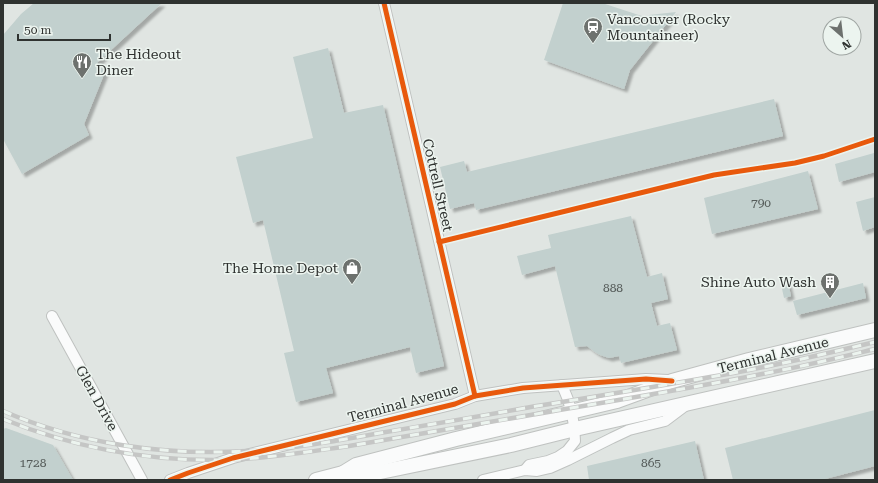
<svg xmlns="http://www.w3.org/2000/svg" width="878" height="483" font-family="'Roboto Serif',serif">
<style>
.building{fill:#c2d0ce;filter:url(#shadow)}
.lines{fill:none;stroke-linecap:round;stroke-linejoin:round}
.minor-casing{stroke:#bfc2c0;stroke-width:12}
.secondary-casing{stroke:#bfc2c0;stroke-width:16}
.minor{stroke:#fafbfb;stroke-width:10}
.secondary{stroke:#fafbfb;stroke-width:14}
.rail-casing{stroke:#c5c6c5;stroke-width:4.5}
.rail{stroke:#ecf4ef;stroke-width:3;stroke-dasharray:9;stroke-linecap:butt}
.cycleway-casing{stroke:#ecf4ef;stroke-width:8}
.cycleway{stroke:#e8590c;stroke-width:5}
.labels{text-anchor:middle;stroke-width:3;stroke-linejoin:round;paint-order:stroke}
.number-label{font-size:12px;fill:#545a58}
.poi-label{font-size:14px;fill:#2f3230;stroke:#ecf4ef;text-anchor:start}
.street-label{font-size:14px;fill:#2f3230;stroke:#ecf4ef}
</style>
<defs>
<filter id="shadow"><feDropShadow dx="3.5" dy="3.5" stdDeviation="1" flood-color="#0004"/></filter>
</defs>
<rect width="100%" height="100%" fill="#e0e5e2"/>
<!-- building -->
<g class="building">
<path d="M34 3H162L97 63 105 72 84 124 89 135 22 174 3 139V35L21 14Z"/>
<path d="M563 3H602L648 18 649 15 676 12 630 70 624 89 544 60Z"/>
<path d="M328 48 344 113 383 105 444 366 416 373 410 347 326 368 333 393 296 402 284 353 294 351 263 220 253 223 236 157 313 138 293 57Z"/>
<path d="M774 99 783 136 476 210 474 203 450 209 440 167 464 161 467 172Z"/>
<path d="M874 153 875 172 839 182 835 164Z"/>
<path d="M808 171 818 209 712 234 704 198Z"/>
<path d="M875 197V227L863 231 856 202Z"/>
<path d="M631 216 647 277 662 273 668 299 651 303 657 326 670 323 677 350 621 363 619 356 609 358 600 355 595 352 587 346 575 347 555 266 522 275 517 256 551 248 548 235Z"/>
<path d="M788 283 791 296 784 298 781 284Z"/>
<path d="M863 283 866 298 797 315 793 301Z"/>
<path d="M875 410V466L821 480H733L725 448Z"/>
<path d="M6 428 53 445 73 480H3V429Z"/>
<path d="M695 441 704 480H589L587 466Z"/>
</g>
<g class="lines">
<!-- minor casing -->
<g class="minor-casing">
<g id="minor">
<path d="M384 3 475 396"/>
<path d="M52 316 142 480"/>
<path d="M525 470 529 465 548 461 558 457 567 451 575 441C575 420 571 404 562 385"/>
<path d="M170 480 188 473 233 458 455 404 475 396 523 388 646 379 668 380"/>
<path d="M483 480 525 470 537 471 550 468 568 460 612 438 629 430 665 421 685 406"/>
</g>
</g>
<!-- secondary casing -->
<g class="secondary-casing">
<g id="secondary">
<path d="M343 473 356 477 511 445 575 429 875 361"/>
<path d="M316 480 343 473 356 465 456 439 617 401 672 381 749 360 875 330"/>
</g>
</g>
<!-- minor -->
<use href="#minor" class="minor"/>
<!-- secondary -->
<use href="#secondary" class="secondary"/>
<!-- rail casing -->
<g class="rail-casing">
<g id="rail">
<path d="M3 411C79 444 165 456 247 451 292 449 336 441 380 433 428 425 476 417 525 408 599 396 674 384 749 370 791 362 833 352 875 342"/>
<path d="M3 419C72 447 146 461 221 460 264 459 306 452 349 446 408 436 466 426 525 416 604 402 683 390 762 374 800 367 837 358 875 349"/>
</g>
</g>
<!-- rail -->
<use href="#rail" class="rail"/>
<!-- cycleway casing -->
<g class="cycleway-casing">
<g id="cycleway">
<path d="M384 3 475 396"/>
<path d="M439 242 714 175 795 163 824 156 875 139"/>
<path d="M170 480 188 473 233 458 455 404 475 396 523 388 646 379 672 381"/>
</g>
</g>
<!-- cycleway -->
<use href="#cycleway" class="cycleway"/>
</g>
<!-- icons -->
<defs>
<g id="station-pin" transform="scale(1)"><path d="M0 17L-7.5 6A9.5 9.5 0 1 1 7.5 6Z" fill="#6d716e" stroke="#ecf4ef"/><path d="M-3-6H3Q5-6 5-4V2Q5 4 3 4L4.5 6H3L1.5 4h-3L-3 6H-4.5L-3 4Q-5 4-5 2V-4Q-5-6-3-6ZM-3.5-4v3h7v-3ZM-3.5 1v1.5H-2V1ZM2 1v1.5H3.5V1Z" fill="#fff"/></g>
<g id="restaurant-pin" transform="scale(1)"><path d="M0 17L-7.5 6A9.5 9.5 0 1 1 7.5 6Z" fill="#6d716e" stroke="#ecf4ef"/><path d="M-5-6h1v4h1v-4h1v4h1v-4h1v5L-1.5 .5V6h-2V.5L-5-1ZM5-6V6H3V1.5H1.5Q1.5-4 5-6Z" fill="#fff"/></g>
<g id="shop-pin" transform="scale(1)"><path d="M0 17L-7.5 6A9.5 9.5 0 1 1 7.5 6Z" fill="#6d716e" stroke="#ecf4ef"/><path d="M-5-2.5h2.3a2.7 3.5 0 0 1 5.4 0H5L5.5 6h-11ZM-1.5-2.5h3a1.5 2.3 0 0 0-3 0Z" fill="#fff"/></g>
<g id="building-pin" transform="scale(1)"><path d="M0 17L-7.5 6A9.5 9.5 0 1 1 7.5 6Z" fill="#6d716e" stroke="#ecf4ef"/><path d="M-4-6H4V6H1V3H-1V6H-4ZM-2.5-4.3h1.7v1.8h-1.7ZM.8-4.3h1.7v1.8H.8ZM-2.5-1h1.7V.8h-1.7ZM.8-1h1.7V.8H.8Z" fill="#fff"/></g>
</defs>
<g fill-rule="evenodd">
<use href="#station-pin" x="593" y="27"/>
<use href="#restaurant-pin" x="82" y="62"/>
<use href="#shop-pin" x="352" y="268"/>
<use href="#building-pin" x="830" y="282"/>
</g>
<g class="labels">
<!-- number labels -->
<g class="number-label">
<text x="761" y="207">790</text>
<text x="613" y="292">888</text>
<text x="33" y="467">1728</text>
<text x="651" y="467">865</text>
</g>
<!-- poi labels -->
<g class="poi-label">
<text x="607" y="24">Vancouver (Rocky<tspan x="607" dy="16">Mountaineer)</tspan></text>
<text x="96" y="59">The Hideout<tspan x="96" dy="16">Diner</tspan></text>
<text x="338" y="273" text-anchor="end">The Home Depot</text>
<text x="816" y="287" text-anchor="end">Shine Auto Wash</text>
</g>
<!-- street labels -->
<g class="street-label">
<text transform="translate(438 185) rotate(77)" y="5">Cottrell Street</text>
<text transform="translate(773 355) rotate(-14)" y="5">Terminal Avenue</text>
<text transform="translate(97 398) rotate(61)" y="5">Glen Drive</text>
<text transform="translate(403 403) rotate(-15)" y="5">Terminal Avenue</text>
</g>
</g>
<!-- border -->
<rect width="878" height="483" fill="none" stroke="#2f3230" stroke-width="8"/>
<!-- north arrow -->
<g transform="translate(842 36) rotate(152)"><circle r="19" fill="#ecf4ef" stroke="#a0a6a3"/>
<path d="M0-3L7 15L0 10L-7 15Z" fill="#6d716e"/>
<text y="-6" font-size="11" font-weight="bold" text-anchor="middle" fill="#2f3230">N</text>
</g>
<!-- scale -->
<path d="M18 34v6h92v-6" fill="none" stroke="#2f3230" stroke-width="2"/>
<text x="24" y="34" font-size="12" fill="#2f3230" stroke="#ecf4ef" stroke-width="3" paint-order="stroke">50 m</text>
</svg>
